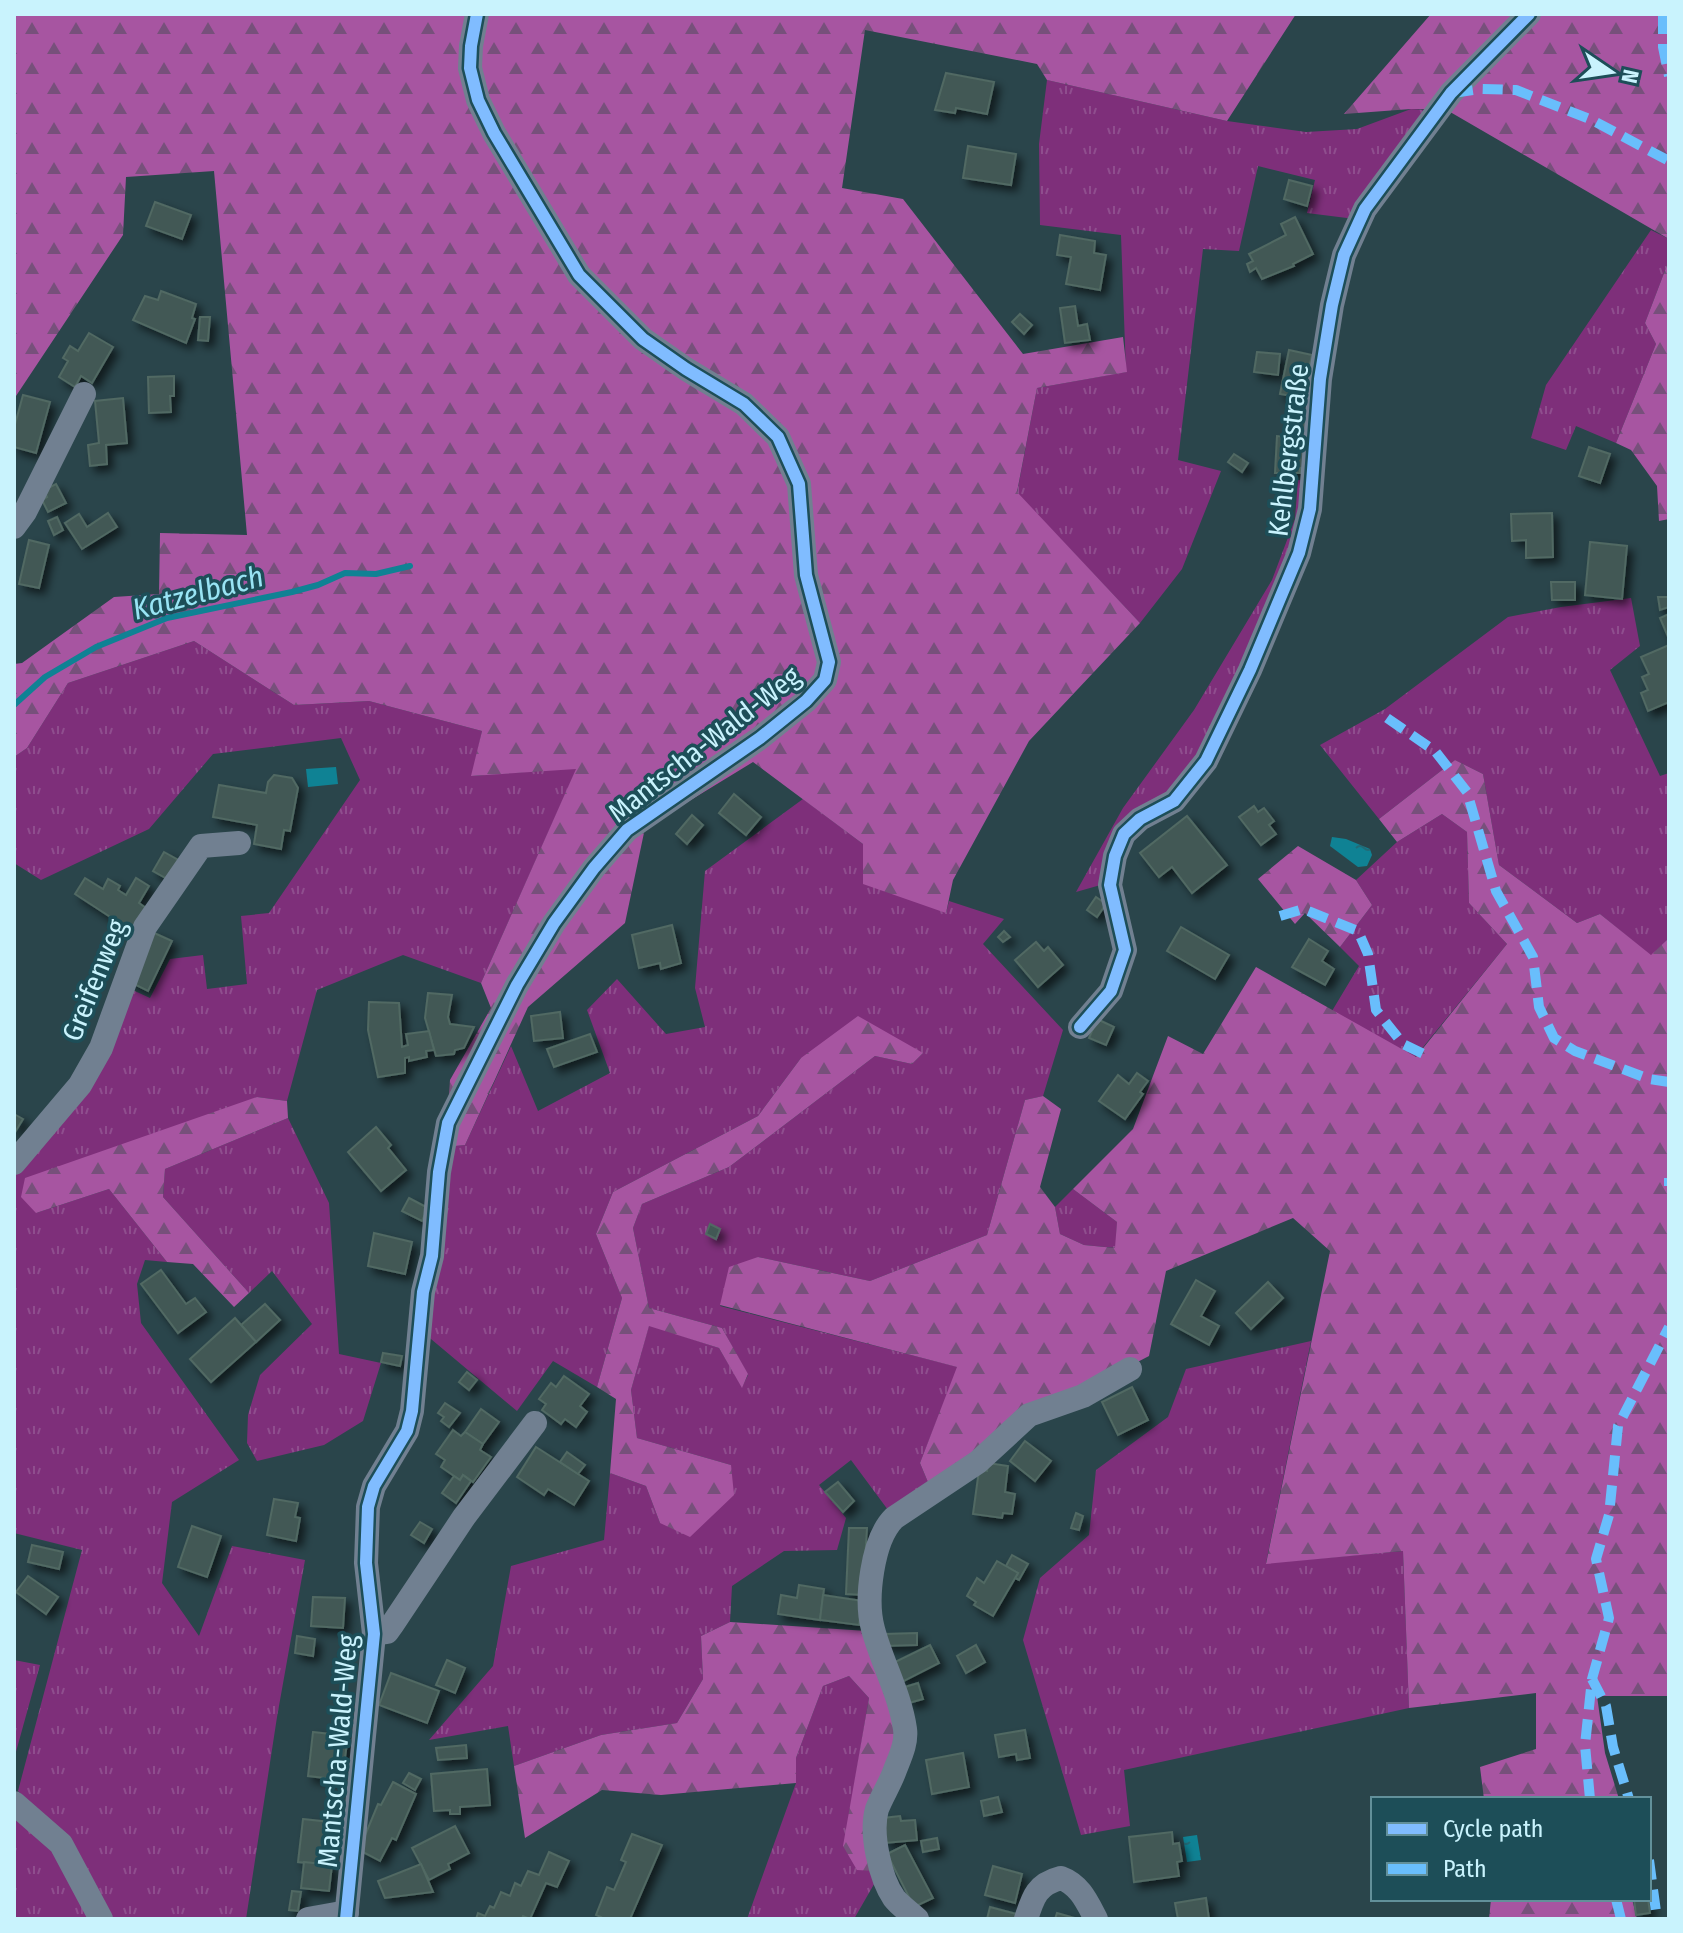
<svg xmlns="http://www.w3.org/2000/svg" width="1683" height="1933" font-family="'Fira Sans Condensed',sans-serif">
<style>
.grass{fill:url(#grass-tufts)}
.forest{fill:url(#forest-firs)}
.water{fill:url(#water-ripples)}
.lines{fill:none;stroke-linecap:round;stroke-linejoin:round}
.stream{stroke:#0f8294;stroke-width:6}
.building{fill:#425954;stroke:#516963;stroke-width:2;filter:url(#shadow)}
.minor{stroke:#718091;stroke-width:24}
.quiet{stroke:#69befc;stroke-width:10;stroke-dasharray:20 10;stroke-linecap:butt}
.cycleway-casing{stroke:#1d4e58;stroke-width:17}
.cycleway{stroke:#80bcff;stroke-width:12}
.labels{text-anchor:middle;stroke-width:7;stroke-linejoin:round;paint-order:stroke}
.street-label{font-size:28px;fill:#c9f3fd;stroke:#1d4e58}
.water-label{font-size:30px;font-style:italic;fill:#99e4f4;stroke:#1d4e58}
</style>
<defs>
<pattern id="grass-tufts" width="24" height="20" patternUnits="userSpaceOnUse" patternTransform="scale(2)"><rect width="24" height="20" fill="#7e2f7a"/><path d="M3 7l-1-3M5 7V3M7 7l1-3M15 17l-1-3M17 17v-4M19 17l1-3" fill="none" stroke="#8f4e8e"/></pattern>
<pattern id="forest-firs" width="22" height="20" patternUnits="userSpaceOnUse" patternTransform="scale(2)"><rect width="22" height="20" fill="#a755a1"/><path d="M5 1l3.5 6h-7zM16 11l3.5 6h-7z" fill="#77507b"/></pattern>
<pattern id="water-ripples" width="26" height="14" patternUnits="userSpaceOnUse" patternTransform="scale(2)"><rect width="26" height="14" fill="#0f8294"/><path d="M2 4q2-2 4 0t4 0M15 11q2-2 4 0t4 0" fill="none" stroke="#216b77"/></pattern>
<filter id="shadow"><feDropShadow dx="5.5" dy="5.5" stdDeviation="4" flood-color="#0009"/></filter>
</defs>
<rect width="100%" height="100%" fill="#2a454b"/>
<!-- grass -->
<g class="grass">
<path d="M1047 80 1227 121 1306 132 1357 129 1411 109 1429 110 1355 219 1307 213 1315 180 1258 166 1239 251 1203 249 1178 460 1221 471 1182 569 1140 623 1017 493 1037 388 1126 372 1121 235 1040 225 1039 144Z"/>
<path d="M1651 230 1669 239V260L1645 323 1656 344 1616 443 1576 426 1566 450 1531 438 1546 385Z"/>
<path d="M1298 480H1309L1304 523 1197 760 1168 797 1131 818 1104 884 1076 892 1123 808 1194 710 1272 580 1295 519Z"/>
<path d="M1631 598 1640 646 1610 670 1660 776 1669 773V938L1651 956 1600 914 1577 923 1499 865 1483 774 1455 760 1379 819 1320 745 1385 709 1508 617 1561 607Z"/>
<path d="M194 641 294 705 369 701 482 731 472 776 577 768 481 983 403 955 317 990 287 1101 257 1097 36 1213 109 1189 167 1262 145 1260 137 1284 141 1323 239 1460 172 1502 162 1583 199 1636 232 1546 305 1560 277 1717 246 1919H112L54 1826 18 1791 82 1550 14 1533V1171L126 987 150 998 170 959 203 955 207 989 247 984 241 916 269 913 360 780 341 738 213 754 149 829 41 880 14 863V757L27 748 68 683Z"/>
<path d="M803 799 863 844 946 913 949 901 1004 919 983 944 1063 1030 1043 1096 1025 1100 987 1235 870 1281 758 1257 720 1306 958 1367 920 1463 930 1487 891 1514 851 1460 819 1485 846 1518 837 1550 784 1551 732 1586 730 1622 701 1636 703 1679 677 1723 601 1735 514 1766 508 1726 429 1740 493 1666 511 1566 604 1540 610 1473 646 1486 660 1523 731 1465 637 1438 631 1390 649 1325 719 1348 742 1387 748 1375 722 1328 649 1308 633 1228 642 1204 729 1167 875 1056 912 1064 923 1053 801 1058 758 1116 613 1192 596 1234 622 1298 597 1387 553 1361 517 1411 425 1334 445 1147 465 1145 511 1046 538 1111 610 1073 587 1010 617 979 666 1034 705 1027 695 988 705 871Z"/>
<path d="M1442 814 1467 832 1469 903 1507 944 1415 1057 1332 1011 1359 966 1340 947 1372 905 1356 880 1397 842Z"/>
<path d="M288 1118 329 1203 339 1354 381 1363 363 1421 324 1445 257 1461 247 1443 248 1415 260 1375 312 1324 272 1271 249 1293 163 1197 165 1169Z"/>
<path d="M1073 1189 1117 1222 1116 1248 1084 1245 1060 1234 1055 1207Z"/>
<path d="M1311 1341 1266 1563 1403 1551 1409 1708 1124 1770 1130 1826 1081 1835 1023 1640 1040 1578 1089 1535 1096 1470 1168 1417 1186 1369Z"/>
<path d="M14 1660 40 1665 14 1759Z"/>
<path d="M849 1676 869 1698 844 1846 874 1871 877 1879 854 1919H747L796 1783V1758L823 1686Z"/>
<path d="M14 1811 55 1852 90 1919H14Z"/>
</g>
<!-- forest -->
<g class="forest">
<path d="M14 14H1296L1227 121 1047 80 1037 64 865 30 842 188 903 199 1023 354 1123 337 1127 372 1037 388 1017 492 1140 623 1029 741 953 880 946 913 863 884V844L753 762 645 828 625 923 528 1007 465 1145 445 1147 450 1080 491 1008 481 983 576 769 471 776 482 731 369 701 294 705 194 641 68 683 27 748 14 757V664L22 663 114 597 159 594 160 533 247 535 214 171 126 177 123 235 14 399Z"/>
<path d="M1431 14H1669V239L1445 109H1411L1344 114Z"/>
<path d="M1669 260V519L1659 521 1657 486 1631 450 1616 443 1656 344 1645 323Z"/>
<path d="M1455 760 1483 774 1499 865 1577 923 1600 914 1651 955 1669 938V1696H1597L1605 1753 1619 1799H1484L1480 1767 1536 1749V1693L1409 1708 1403 1551 1266 1564 1330 1251 1293 1218 1166 1271 1149 1356 1078 1393 930 1487 920 1463 957 1367 720 1305 729 1267 758 1257 870 1281 987 1235 1025 1100 1043 1096 1061 1109 1040 1187 1055 1207 1060 1234 1084 1245 1115 1248 1117 1222 1073 1189 1133 1129 1168 1036 1203 1054 1256 967 1416 1057 1507 944 1469 903 1467 832 1442 814 1397 842 1379 819Z"/>
<path d="M1298 846 1356 880 1372 905 1340 947 1305 913 1295 924 1258 879Z"/>
<path d="M858 1016 923 1053 912 1064 875 1056 729 1167 642 1204 633 1228 649 1308 722 1328 748 1374 742 1388 719 1348 649 1326 631 1390 637 1438 731 1465 734 1495 690 1537 660 1523 646 1486 610 1473 616 1399 597 1387 622 1298 596 1234 613 1192 758 1116 801 1058Z"/>
<path d="M257 1097 287 1101 288 1118 165 1169 163 1197 249 1293 234 1307 193 1264 167 1262 109 1189 36 1213 21 1197 25 1178Z"/>
<path d="M730 1622 867 1631 894 1696 896 1739 874 1871 857 1870 843 1846 869 1698 849 1676 823 1686 796 1758V1783L661 1795 602 1790 525 1838 514 1766 601 1735 677 1723 703 1679 701 1636Z"/>
<path d="M1491 1899H1632L1637 1919H1489Z"/>
</g>
<!-- water -->
<g class="water">
<path d="M336 767 338 784 308 787 306 769Z"/>
<path d="M1332 837 1346 839 1370 849 1372 855 1367 866 1358 867 1330 846Z"/>
<path d="M1197 1835 1201 1860 1187 1862 1183 1837Z"/>
</g>
<g class="lines">
<!-- stream -->
<path class="stream" d="M14 705 45 677 96 647 167 618 292 592 318 585 345 573 376 574 410 566"/>
</g>
<!-- building -->
<g class="building">
<path d="M946 73 994 82 987 114 956 108 955 113 935 110Z"/>
<path d="M968 146 1016 154 1011 185 963 178Z"/>
<path d="M1289 180 1312 186 1307 206 1284 199Z"/>
<path d="M155 202 191 215 182 239 146 226Z"/>
<path d="M1295 217 1313 254 1293 264 1294 266 1262 279 1256 268 1250 272 1247 264 1253 261 1249 254 1286 235 1281 224Z"/>
<path d="M1060 235 1095 241 1094 253 1106 255 1100 290 1066 284 1071 257 1057 255Z"/>
<path d="M161 291 196 304 192 318 195 319 186 343 133 320 145 296 158 300Z"/>
<path d="M1075 306 1078 326 1087 324 1090 340 1065 343 1060 308Z"/>
<path d="M1020 314 1032 325 1024 334 1012 322Z"/>
<path d="M200 317H210L208 341 198 340Z"/>
<path d="M89 333 113 347 92 383 81 376 75 387 59 377 68 361 63 358 70 346 78 351Z"/>
<path d="M1289 350 1312 355 1308 372 1303 371 1298 397 1280 394Z"/>
<path d="M1257 352 1280 354 1278 375 1254 372Z"/>
<path d="M174 376V396H170L171 412 149 413 148 377Z"/>
<path d="M23 395 50 402 36 453 14 447V428Z"/>
<path d="M123 398 127 443 106 445 107 464 90 466 88 445 99 443 95 401Z"/>
<path d="M1293 414 1310 415 1309 468H1300V473H1275L1277 436 1287 437V427H1292Z"/>
<path d="M1589 447 1610 454 1600 483 1579 476Z"/>
<path d="M1234 454 1248 463 1242 472 1228 462Z"/>
<path d="M56 484 66 503 48 512 42 500 47 497 44 490Z"/>
<path d="M108 513 117 527 82 549 65 523 79 514 87 527Z"/>
<path d="M1552 513 1553 557 1526 558V540L1512 541 1511 514Z"/>
<path d="M57 517 63 530 54 535 48 521Z"/>
<path d="M29 540 49 545 39 588 19 584Z"/>
<path d="M1590 542 1627 546 1622 599 1585 595Z"/>
<path d="M1551 582H1575V600H1552Z"/>
<path d="M1658 597H1669V607L1660 610Z"/>
<path d="M1669 614V639L1660 618Z"/>
<path d="M1669 645V702L1648 711 1641 693 1648 690 1642 677 1649 674 1641 657Z"/>
<path d="M274 775 292 778 298 788 290 831 284 830 281 849 254 844 257 825 213 817 219 785 266 793 268 782Z"/>
<path d="M734 794 761 817 746 835 719 813Z"/>
<path d="M1254 806 1258 812 1264 808 1274 821 1269 825 1276 834 1261 845 1239 817Z"/>
<path d="M692 815 703 825 687 844 676 834Z"/>
<path d="M1187 816 1227 865 1192 893 1172 867 1159 877 1140 853Z"/>
<path d="M164 852 180 861 169 880 153 871Z"/>
<path d="M85 878 103 889 108 879 120 886 118 890 126 895 136 878 149 886 139 903 146 908 132 931 75 894Z"/>
<path d="M1096 897 1106 904 1097 917 1087 910Z"/>
<path d="M672 925 681 963 661 969 660 963 639 968 632 935Z"/>
<path d="M1181 927 1229 955 1215 979 1167 951Z"/>
<path d="M1004 931 1010 937 1003 942 998 937Z"/>
<path d="M152 932 172 941 148 991 128 981Z"/>
<path d="M1309 939 1328 951 1322 961 1334 969 1325 985 1292 967Z"/>
<path d="M1036 942 1044 951 1048 947 1063 965 1038 987 1015 960Z"/>
<path d="M428 993 452 995 448 1017 450 1024 474 1027 464 1048 455 1050 454 1054 436 1056 425 1018Z"/>
<path d="M369 1002 399 1003 402 1047 408 1045 406 1034 429 1031 434 1050 426 1051 427 1057 409 1061V1057L405 1058V1073L378 1077 368 1030Z"/>
<path d="M560 1012 563 1038 534 1041 531 1016Z"/>
<path d="M1097 1019 1114 1027 1106 1045 1089 1038Z"/>
<path d="M590 1034 597 1052 554 1067 547 1049Z"/>
<path d="M1137 1073 1148 1081 1140 1092 1143 1094 1125 1119 1099 1101 1118 1075 1129 1084Z"/>
<path d="M14 1114 23 1119 14 1134Z"/>
<path d="M376 1127 391 1145 388 1148 406 1170 381 1191 348 1152Z"/>
<path d="M409 1198 428 1208 422 1221 402 1211Z"/>
<path d="M710 1224 720 1229 716 1239 706 1234Z"/>
<path d="M374 1233 412 1242 405 1274 368 1266Z"/>
<path d="M161 1270 186 1304 195 1298 206 1312 178 1333 141 1284Z"/>
<path d="M1196 1280 1215 1291 1201 1316 1219 1326 1209 1345 1171 1324Z"/>
<path d="M1268 1282 1283 1298 1251 1329 1236 1313Z"/>
<path d="M265 1304 280 1320 256 1342 241 1325Z"/>
<path d="M235 1318 256 1342 211 1382 190 1359Z"/>
<path d="M383 1353 402 1356 400 1366 381 1362Z"/>
<path d="M467 1372 477 1380 469 1390 459 1382Z"/>
<path d="M564 1376 589 1394 580 1406 587 1412 576 1427 565 1419 561 1424 542 1410 546 1404 539 1399 551 1383 556 1387Z"/>
<path d="M1132 1387 1148 1420 1118 1435 1102 1402Z"/>
<path d="M445 1403 460 1413 449 1427 441 1421 444 1417 438 1413Z"/>
<path d="M481 1409 499 1422 483 1444 465 1432Z"/>
<path d="M453 1430 461 1436 465 1432 483 1444 480 1450 491 1457 473 1482 463 1475 460 1480 441 1467 445 1460 436 1454Z"/>
<path d="M1025 1441 1051 1461 1035 1481 1010 1461Z"/>
<path d="M536 1447 589 1481 574 1505 548 1489 544 1495 517 1477Z"/>
<path d="M567 1452 585 1465 578 1474 560 1462Z"/>
<path d="M988 1463 1008 1466 1005 1492 1015 1494 1012 1514 1003 1513 1002 1518 973 1514 979 1470 987 1471Z"/>
<path d="M463 1475 471 1481 456 1503 442 1493 454 1476 460 1480Z"/>
<path d="M838 1482 854 1501 843 1512 825 1492Z"/>
<path d="M274 1499 298 1503 295 1517 300 1518 296 1541 267 1535Z"/>
<path d="M1076 1513 1083 1516 1079 1530 1071 1528Z"/>
<path d="M420 1522 432 1529 424 1543 411 1535Z"/>
<path d="M192 1526 221 1536 207 1577 178 1567Z"/>
<path d="M849 1528H867L863 1595 846 1594Z"/>
<path d="M32 1545 63 1552 59 1569 28 1562Z"/>
<path d="M1012 1555 1028 1564 1019 1580 1015 1578 1018 1573 1006 1566Z"/>
<path d="M997 1561 1018 1573 993 1616 974 1605 976 1602 967 1596 977 1578 984 1583Z"/>
<path d="M28 1576 58 1597 46 1614 16 1592Z"/>
<path d="M799 1585 824 1589 820 1620 778 1614 781 1595 797 1598Z"/>
<path d="M823 1595 863 1601 859 1625 820 1620Z"/>
<path d="M313 1597 345 1598 343 1628 311 1626Z"/>
<path d="M917 1633V1645L884 1646V1634Z"/>
<path d="M297 1636 315 1639 313 1656 295 1653Z"/>
<path d="M930 1645 939 1663 902 1682 893 1663Z"/>
<path d="M976 1645 985 1662 966 1673 957 1656Z"/>
<path d="M447 1660 465 1668 455 1693 436 1685Z"/>
<path d="M391 1673 439 1691 427 1723 379 1705Z"/>
<path d="M918 1683 923 1699 909 1703 905 1687Z"/>
<path d="M1025 1730 1030 1758 1017 1760 1016 1754 999 1757 995 1735Z"/>
<path d="M313 1732 348 1736 342 1780 308 1776Z"/>
<path d="M466 1745 467 1758 438 1760 436 1748Z"/>
<path d="M963 1753 969 1787 932 1794 926 1760Z"/>
<path d="M487 1769 490 1805 460 1807V1814H450V1810L434 1811 431 1774Z"/>
<path d="M409 1773 421 1779 415 1790 403 1783Z"/>
<path d="M393 1782 416 1794 396 1840 392 1838 380 1861 359 1850 378 1804 381 1805Z"/>
<path d="M998 1797 1002 1812 984 1816 981 1801Z"/>
<path d="M900 1816 901 1821 915 1820 917 1840 885 1843 883 1818Z"/>
<path d="M303 1819 330 1822 325 1865 298 1862Z"/>
<path d="M455 1826 469 1853 448 1864 450 1869 429 1880 412 1848Z"/>
<path d="M1172 1832 1173 1844 1179 1843 1182 1861 1177 1862 1179 1876 1134 1882 1129 1837Z"/>
<path d="M632 1834 662 1845 630 1919H600L601 1917 596 1915 607 1887 614 1890 626 1862 621 1860Z"/>
<path d="M937 1838 939 1849 923 1852 921 1841Z"/>
<path d="M905 1845 933 1898 914 1907 887 1854Z"/>
<path d="M549 1852 569 1861 557 1887 546 1883 530 1919 523 1916 522 1919H476L478 1913 485 1916 490 1906 494 1908 501 1892 510 1896 515 1883 521 1886 528 1871 539 1875Z"/>
<path d="M304 1862 332 1865 329 1891 301 1888Z"/>
<path d="M421 1864 433 1892 385 1898 378 1881Z"/>
<path d="M993 1866 1022 1874 1015 1903 985 1895Z"/>
<path d="M292 1891 301 1892 298 1911 289 1910Z"/>
<path d="M1206 1898 1209 1919H1178L1175 1903Z"/>
<path d="M1634 1899H1648L1650 1913 1636 1915Z"/>
<path d="M990 1907 1020 1915 1018 1919H987Z"/>
<path d="M1057 1913 1078 1919H1055Z"/>
</g>
<g class="lines">
<!-- minor -->
<g class="minor">
<path d="M14 527 25 512 84 394"/>
<path d="M1080 1027 1111 991 1125 950 1110 885 1115 856 1124 834 1140 819 1174 801 1206 761 1250 670 1299 553 1310 509 1320 379 1332 305 1344 255 1365 209 1451 93 1529 14"/>
<path d="M14 1163 80 1085 101 1048 145 927 201 846 239 843"/>
<path d="M374 1634 387 1632 392 1625 464 1517 535 1423"/>
<path d="M14 1803 61 1844 101 1919"/>
<path d="M308 1919 347 1912"/>
<path d="M346 1919 374 1634 366 1563 368 1507 374 1486 407 1431 412 1411 423 1292 432 1256 439 1172 448 1123 517 985 554 923 594 868 627 830 760 738 806 701 825 680 829 662 806 575 799 484 778 437 744 404 686 369 643 339 579 275 494 133 478 100 470 68 471 46 477 14"/>
<path d="M917 1919C910 1912 900 1906 894 1898 880 1878 870 1833 877 1809 882 1796 890 1784 895 1770 900 1757 907 1743 905 1729 900 1694 882 1663 873 1629 865 1600 872 1540 894 1518L978 1462 1029 1415 1083 1396 1130 1369"/>
<path d="M1026 1919C1033 1897 1037 1884 1061 1878 1080 1885 1087 1902 1096 1919"/>
</g>
<!-- quiet -->
<g class="quiet">
<path d="M1663 14V47L1669 76"/>
<path d="M1453 93 1481 89 1516 90 1592 120 1669 161"/>
<path d="M1387 718 1435 751 1467 792 1496 891 1533 957 1539 1007 1554 1038 1575 1051 1649 1079 1669 1082"/>
<path d="M1280 916 1303 909 1358 931 1368 954 1376 1010 1403 1044 1430 1057"/>
<path d="M1669 1178V1186"/>
<path d="M1592 1679 1606 1706 1613 1747 1629 1799"/>
<path d="M1590 1799 1585 1745 1592 1679 1609 1618 1596 1559 1609 1515 1618 1426 1669 1327"/>
<path d="M1649 1860 1657 1919"/>
<path d="M1616 1899 1621 1919"/>
</g>
<!-- cycleway casing -->
<g class="cycleway-casing">
<g id="cycleway">
<path d="M1080 1027 1111 991 1125 950 1110 885 1115 856 1124 834 1140 819 1174 801 1206 761 1250 670 1299 553 1310 509 1320 379 1332 305 1344 255 1365 209 1451 93 1529 14"/>
<path d="M346 1919 374 1634 366 1563 368 1507 374 1486 407 1431 412 1411 423 1292 432 1256 439 1172 448 1123 517 985 554 923 594 868 627 830 760 738 806 701 825 680 829 662 806 575 799 484 778 437 744 404 686 369 643 339 579 275 494 133 478 100 470 68 471 46 477 14"/>
</g>
</g>
<!-- cycleway -->
<use href="#cycleway" class="cycleway"/>
</g>
<g class="labels">
<!-- street labels -->
<g class="street-label">
<text transform="translate(1288 450) rotate(-83)" y="10">Kehlbergstraße</text>
<text transform="translate(704 744) rotate(-38)" y="10">Mantscha-Wald-Weg</text>
<text transform="translate(94 980) rotate(-68)" y="10">Greifenweg</text>
<text transform="translate(337 1751) rotate(-85)" y="10">Mantscha-Wald-Weg</text>
</g>
<!-- water labels -->
<g class="water-label">
<text transform="translate(198 593) rotate(-15)" y="10">Katzelbach</text>
</g>
</g>
<!-- border -->
<rect width="1683" height="1933" fill="none" stroke="#c9f3fd" stroke-width="32"/>
<!-- legend -->
<rect x="1371" y="1797" width="280" height="104" fill="#1d4e58" stroke="#62909a" stroke-width="2"/>
<rect x="1387" y="1823" width="40" height="12" fill="#80bcff" stroke="#62909a" stroke-width="2"/>
<text x="1443" y="1837" font-size="24" fill="#c9f3fd">Cycle path</text>
<rect x="1387" y="1863" width="40" height="12" fill="#69befc" stroke="#62909a" stroke-width="2"/>
<text x="1443" y="1877" font-size="24" fill="#c9f3fd">Path</text>
<!-- north arrow -->
<g transform="translate(1611 72) rotate(103)" stroke="#1d4e58" stroke-width="6" paint-order="stroke">
<path d="M0-6L14 30L0 20L-14 30Z" fill="#c9f3fd"/>
<text y="-12" font-size="22" font-weight="bold" text-anchor="middle" fill="#c9f3fd">N</text>
</g>
</svg>
